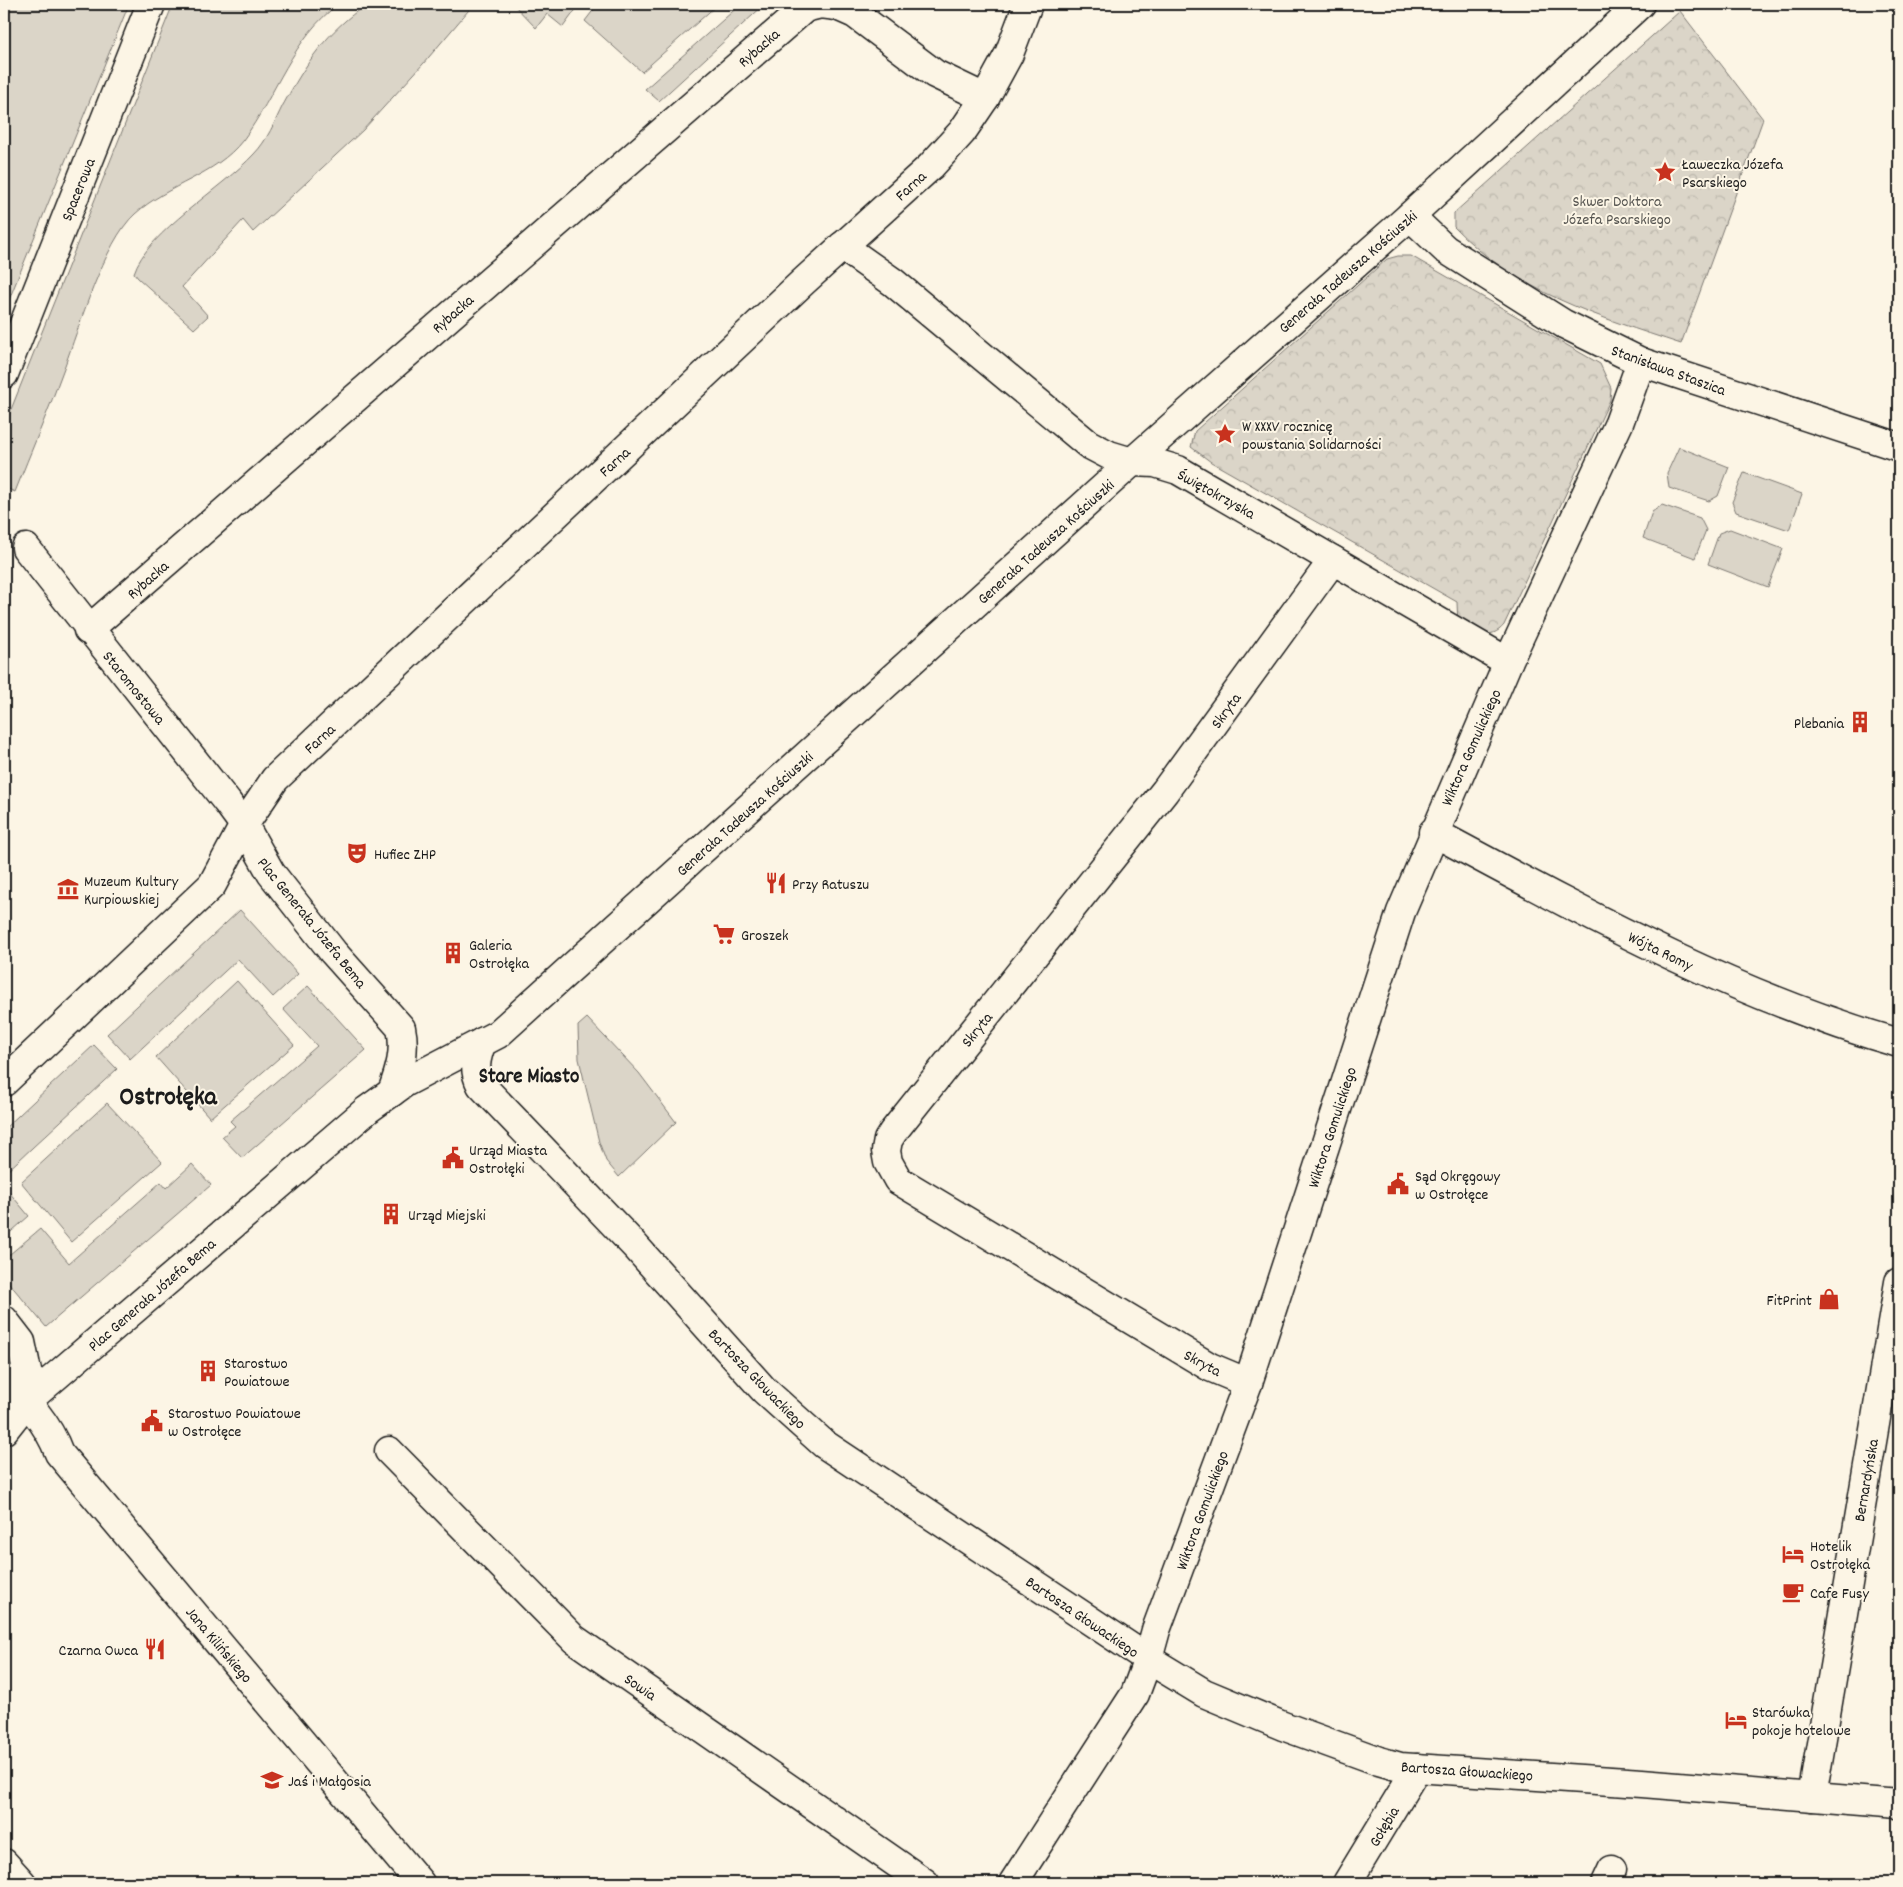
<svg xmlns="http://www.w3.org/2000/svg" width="1903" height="1887" font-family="Dekko,sans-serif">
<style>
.green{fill:#dbd5c8;stroke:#7c7872}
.park{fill:url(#park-crowns);stroke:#7c7872}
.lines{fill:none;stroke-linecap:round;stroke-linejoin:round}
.street-casing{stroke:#1c1c1c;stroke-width:31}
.secondary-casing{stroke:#1c1c1c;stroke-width:31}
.street{stroke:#fcf5e5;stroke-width:28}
.secondary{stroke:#fcf5e5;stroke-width:28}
.labels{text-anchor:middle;stroke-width:4;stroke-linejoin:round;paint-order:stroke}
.street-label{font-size:16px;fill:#1c1c1c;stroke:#fcf5e5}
.poi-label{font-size:16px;fill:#1c1c1c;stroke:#fcf5e5;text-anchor:start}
.park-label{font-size:16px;fill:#555450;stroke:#fcf5e5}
.district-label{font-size:21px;font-weight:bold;fill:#1c1c1c;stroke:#fcf5e5}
.town-label{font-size:26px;font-weight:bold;fill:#1c1c1c;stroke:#fcf5e5}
</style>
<defs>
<pattern id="park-crowns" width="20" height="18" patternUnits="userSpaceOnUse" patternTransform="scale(1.25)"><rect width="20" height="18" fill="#dbd5c8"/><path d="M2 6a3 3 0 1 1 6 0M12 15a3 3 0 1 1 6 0" fill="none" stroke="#bbb6ab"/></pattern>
</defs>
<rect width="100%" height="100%" fill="#fcf5e5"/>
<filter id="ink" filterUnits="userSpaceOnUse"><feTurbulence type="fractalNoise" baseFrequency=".02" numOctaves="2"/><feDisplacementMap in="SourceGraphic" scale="10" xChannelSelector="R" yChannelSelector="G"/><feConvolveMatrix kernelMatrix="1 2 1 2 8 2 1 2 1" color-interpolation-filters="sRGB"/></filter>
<g filter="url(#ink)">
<!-- green -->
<g class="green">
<path d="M4 4H129L4 312Z"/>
<path d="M173 4H339C293 36 276 96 243 140 215 176 168 184 135 214 104 242 79 328 64 368 49 410 31 451 15 492L4 487V427Z"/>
<path d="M367 4H474L423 64 363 130 253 232 243 220 182 287 208 316 194 329 138 278 134 273C147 232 223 188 254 154 267 141 275 121 283 105 307 62 326 32 367 4Z"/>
<path d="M513 4H580L563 27 547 14 536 28Z"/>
<path d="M598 4H718L642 72 585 21Z"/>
<path d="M741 4H765L659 101 645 89Z"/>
<path d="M1679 447 1729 467 1718 496 1709 501 1669 488 1667 473Z"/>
<path d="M1744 473 1802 494 1789 530 1736 512 1732 502Z"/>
<path d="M1662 505 1700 518 1706 530 1695 558 1643 538 1652 512Z"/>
<path d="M1730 529 1783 549 1768 587 1708 564 1719 533Z"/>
<path d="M240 910 298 974 273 997 238 959 130 1059 107 1034Z"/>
<path d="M237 981 294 1045 210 1118 156 1057Z"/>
<path d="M308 986 366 1050 242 1158 222 1137 235 1126 230 1121 317 1046 283 1009Z"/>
<path d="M587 1018 639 1073 676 1122 619 1177 606 1161 599 1142 579 1059 578 1026Z"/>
<path d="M94 1045 117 1069 4 1174V1129Z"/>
<path d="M107 1103 162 1162 71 1242 21 1182Z"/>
<path d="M192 1164 211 1185 46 1327 4 1277V1259L40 1229 69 1263 161 1182 166 1188Z"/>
<path d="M4 1186 29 1216 4 1238Z"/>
</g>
<!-- park -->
<g class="park">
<path d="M1680 11 1763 119 1681 344C1597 316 1518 293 1454 227V213Z"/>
<path d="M1398 256H1411L1600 364 1611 388 1610 400 1504 625C1491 641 1475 632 1458 626L1457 602 1211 462 1191 447 1195 431 1387 259Z"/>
</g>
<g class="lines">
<!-- street casing -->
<g class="street-casing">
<g id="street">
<path d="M1410 216 1445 249 1564 324 1641 362 1899 447"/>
<path d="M842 246 893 282 1088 444 1109 455 1132 462 1155 463 1178 470 1508 662"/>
<path d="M4 374 151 4"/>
<path d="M26 548 227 802 244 825 271 873 333 952 401 1028C406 1051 400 1070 392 1092"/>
<path d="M88 630 805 8 821 4 837 6 855 14 935 74 985 98"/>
<path d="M1433 832C1584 913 1734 996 1899 1043"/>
<path d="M482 1042C476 1058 473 1070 481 1085L636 1247 764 1390 824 1444 1148 1659 1204 1693 1283 1726 1379 1761 1400 1767 1642 1783 1899 1804"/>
<path d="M4 1082 212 885 244 825 275 779 803 282 931 166 962 132 985 98 1009 54 1028 4"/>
<path d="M4 1378C26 1400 48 1423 59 1453L420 1883"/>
<path d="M1248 1383 1210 1367 898 1180 888 1162 886 1151 888 1140 893 1132 1165 791 1333 560"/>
<path d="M27 1401 367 1110 406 1082 498 1034 1132 462 1410 216 1640 4"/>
<path d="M389 1451 574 1639 925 1883"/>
<path d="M1812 1797 1899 1282"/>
<path d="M1013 1883 1135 1694 1148 1659 1156 1630 1248 1383 1401 912 1508 662 1619 423 1641 362"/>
<path d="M1347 1883 1417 1768"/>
<path d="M1606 1883 1612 1870"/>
</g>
</g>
<!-- secondary casing -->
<g class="secondary-casing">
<g id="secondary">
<path d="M4 1320 21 1342 28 1376 27 1401 4 1430"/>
<path d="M4 1863 22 1883"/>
</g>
</g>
<!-- street -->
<use href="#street" class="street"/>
<!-- secondary -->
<use href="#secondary" class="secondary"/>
</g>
</g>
<!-- icons -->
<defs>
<g id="sight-bare" transform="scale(1.725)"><path d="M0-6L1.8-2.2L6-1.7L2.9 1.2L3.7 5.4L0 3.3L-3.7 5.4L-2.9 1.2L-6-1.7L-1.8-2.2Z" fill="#c8321e" stroke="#fcf5e5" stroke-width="2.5" paint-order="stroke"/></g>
<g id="building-bare" transform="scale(1.725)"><path d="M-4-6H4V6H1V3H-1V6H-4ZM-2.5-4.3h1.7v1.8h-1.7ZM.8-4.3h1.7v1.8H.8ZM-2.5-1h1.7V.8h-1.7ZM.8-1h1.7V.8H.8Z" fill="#c8321e" stroke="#fcf5e5" stroke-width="2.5" paint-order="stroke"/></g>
<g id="theatre-bare" transform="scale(1.725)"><path d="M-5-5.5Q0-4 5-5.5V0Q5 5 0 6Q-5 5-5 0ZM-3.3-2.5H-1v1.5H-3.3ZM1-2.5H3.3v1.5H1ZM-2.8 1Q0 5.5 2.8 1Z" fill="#c8321e" stroke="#fcf5e5" stroke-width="2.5" paint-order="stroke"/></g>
<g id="restaurant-bare" transform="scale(1.725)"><path d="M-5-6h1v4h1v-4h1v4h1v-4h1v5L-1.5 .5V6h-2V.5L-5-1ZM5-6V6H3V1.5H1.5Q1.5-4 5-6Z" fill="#c8321e" stroke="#fcf5e5" stroke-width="2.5" paint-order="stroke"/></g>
<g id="museum-bare" transform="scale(1.725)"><path d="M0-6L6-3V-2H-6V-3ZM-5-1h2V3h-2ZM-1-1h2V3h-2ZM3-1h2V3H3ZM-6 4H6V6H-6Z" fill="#c8321e" stroke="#fcf5e5" stroke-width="2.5" paint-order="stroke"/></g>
<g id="supermarket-bare" transform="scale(1.725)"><path d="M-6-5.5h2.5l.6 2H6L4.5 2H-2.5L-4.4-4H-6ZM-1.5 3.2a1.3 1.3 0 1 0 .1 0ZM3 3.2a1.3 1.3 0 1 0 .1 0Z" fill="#c8321e" stroke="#fcf5e5" stroke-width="2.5" paint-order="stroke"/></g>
<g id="civic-bare" transform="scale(1.725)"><path d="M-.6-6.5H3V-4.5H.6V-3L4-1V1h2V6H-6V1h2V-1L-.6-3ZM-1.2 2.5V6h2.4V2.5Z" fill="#c8321e" stroke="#fcf5e5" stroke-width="2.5" paint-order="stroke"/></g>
<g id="shop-bare" transform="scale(1.725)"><path d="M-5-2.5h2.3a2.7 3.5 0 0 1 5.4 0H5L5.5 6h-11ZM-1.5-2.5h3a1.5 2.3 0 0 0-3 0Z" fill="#c8321e" stroke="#fcf5e5" stroke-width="2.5" paint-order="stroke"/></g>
<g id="hotel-bare" transform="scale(1.725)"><path d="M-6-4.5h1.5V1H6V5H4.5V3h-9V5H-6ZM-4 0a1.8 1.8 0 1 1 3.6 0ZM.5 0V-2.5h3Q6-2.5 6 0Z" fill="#c8321e" stroke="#fcf5e5" stroke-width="2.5" paint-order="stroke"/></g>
<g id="cafe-bare" transform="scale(1.725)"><path d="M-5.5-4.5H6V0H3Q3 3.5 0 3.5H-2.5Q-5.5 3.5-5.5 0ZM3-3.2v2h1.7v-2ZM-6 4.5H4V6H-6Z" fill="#c8321e" stroke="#fcf5e5" stroke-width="2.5" paint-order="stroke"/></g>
<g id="school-bare" transform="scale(1.725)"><path d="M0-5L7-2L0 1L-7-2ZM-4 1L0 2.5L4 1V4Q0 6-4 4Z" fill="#c8321e" stroke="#fcf5e5" stroke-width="2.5" paint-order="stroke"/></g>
</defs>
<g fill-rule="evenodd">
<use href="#sight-bare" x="1665" y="172"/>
<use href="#sight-bare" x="1225" y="434"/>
<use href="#building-bare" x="1860" y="722"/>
<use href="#theatre-bare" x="357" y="853"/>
<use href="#restaurant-bare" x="776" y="883"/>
<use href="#museum-bare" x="68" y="889"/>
<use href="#supermarket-bare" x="724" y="934"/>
<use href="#building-bare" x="453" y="953"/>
<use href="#civic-bare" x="453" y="1158"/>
<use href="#civic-bare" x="1398" y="1184"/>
<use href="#building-bare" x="391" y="1214"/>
<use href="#shop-bare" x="1829" y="1299"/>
<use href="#building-bare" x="208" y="1371"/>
<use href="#civic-bare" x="152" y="1421"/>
<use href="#hotel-bare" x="1793" y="1554"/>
<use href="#cafe-bare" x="1793" y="1592"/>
<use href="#restaurant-bare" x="155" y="1649"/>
<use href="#hotel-bare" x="1736" y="1720"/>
<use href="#school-bare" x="272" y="1780"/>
</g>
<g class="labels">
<!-- street labels -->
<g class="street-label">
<text transform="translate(758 47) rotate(-41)" y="6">Rybacka</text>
<text transform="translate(910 185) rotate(-43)" y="6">Farna</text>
<text transform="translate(77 189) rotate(-68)" y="6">Spacerowa</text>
<text transform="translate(1347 271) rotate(-41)" y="6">Generała Tadeusza Kościuszki</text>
<text transform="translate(452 313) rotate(-41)" y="6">Rybacka</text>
<text transform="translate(1669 369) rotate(20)" y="6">Stanisława Staszica</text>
<text transform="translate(614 461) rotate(-43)" y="6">Farna</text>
<text transform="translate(1217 493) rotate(29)" y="6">Świętokrzyska</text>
<text transform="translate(1045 541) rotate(-42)" y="6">Generała Tadeusza Kościuszki</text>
<text transform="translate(147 579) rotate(-41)" y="6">Rybacka</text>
<text transform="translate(135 687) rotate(51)" y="6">Staromostowa</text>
<text transform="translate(1225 710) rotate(-54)" y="6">Skryta</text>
<text transform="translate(319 738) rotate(-43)" y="6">Farna</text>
<text transform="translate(1470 747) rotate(-66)" y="6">Wiktora Gomulickiego</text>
<text transform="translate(744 813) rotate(-42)" y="6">Generała Tadeusza Kościuszki</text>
<text transform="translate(313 922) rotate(51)" y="6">Plac Generała Józefa Bema</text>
<text transform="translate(1661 950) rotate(26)" y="6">Wójta Romy</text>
<text transform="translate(976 1029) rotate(-51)" y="6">Skryta</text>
<text transform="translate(1331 1127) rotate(-72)" y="6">Wiktora Gomulickiego</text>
<text transform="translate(151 1294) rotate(-41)" y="6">Plac Generała Józefa Bema</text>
<text transform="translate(1203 1362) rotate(28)" y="6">Skryta</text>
<text transform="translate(758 1378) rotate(46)" y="6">Bartosza Głowackiego</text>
<text transform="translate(1865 1480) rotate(-80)" y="6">Bernardyńska</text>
<text transform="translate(1201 1510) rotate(-70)" y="6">Wiktora Gomulickiego</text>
<text transform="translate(1083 1616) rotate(34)" y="6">Bartosza Głowackiego</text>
<text transform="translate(220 1644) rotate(50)" y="6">Jana Kilińskiego</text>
<text transform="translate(641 1686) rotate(35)" y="6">Sowia</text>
<text transform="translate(1467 1770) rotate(4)" y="6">Bartosza Głowackiego</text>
<text transform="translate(1383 1826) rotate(-59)" y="6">Gołębia</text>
</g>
<!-- poi labels -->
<g class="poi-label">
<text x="1682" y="169">Ławeczka Józefa<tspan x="1682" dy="18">Psarskiego</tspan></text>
<text x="1242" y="431">W XXXV rocznicę<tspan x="1242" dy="18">powstania Solidarności</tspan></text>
<text x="1844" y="728" text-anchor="end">Plebania</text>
<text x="374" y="859">Hufiec ZHP</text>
<text x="84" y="886">Muzeum Kultury<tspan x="84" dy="18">Kurpiowskiej</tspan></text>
<text x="792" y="889">Przy Ratuszu</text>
<text x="741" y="940">Groszek</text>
<text x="469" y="950">Galeria<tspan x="469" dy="18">Ostrołęka</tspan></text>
<text x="469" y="1155">Urząd Miasta<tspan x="469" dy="18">Ostrołęki</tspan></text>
<text x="1415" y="1181">Sąd Okręgowy<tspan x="1415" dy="18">w Ostrołęce</tspan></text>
<text x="408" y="1220">Urząd Miejski</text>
<text x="1812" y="1305" text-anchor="end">FitPrint</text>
<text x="224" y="1368">Starostwo<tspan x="224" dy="18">Powiatowe</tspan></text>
<text x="168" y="1418">Starostwo Powiatowe<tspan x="168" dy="18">w Ostrołęce</tspan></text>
<text x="1810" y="1551">Hotelik<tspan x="1810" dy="18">Ostrołęka</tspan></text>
<text x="1810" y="1598">Cafe Fusy</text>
<text x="138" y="1655" text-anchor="end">Czarna Owca</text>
<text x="1752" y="1717">Starówka<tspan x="1752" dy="18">pokoje hotelowe</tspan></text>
<text x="288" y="1786">Jaś i Małgosia</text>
</g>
<!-- park labels -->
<g class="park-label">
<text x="1617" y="206">Skwer Doktora<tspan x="1617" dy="18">Józefa Psarskiego</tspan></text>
</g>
<!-- district labels -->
<g class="district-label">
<text x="529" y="1082">Stare Miasto</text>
</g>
<!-- town labels -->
<g class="town-label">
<text x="168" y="1104">Ostrołęka</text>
</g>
</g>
<!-- margin -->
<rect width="1903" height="1887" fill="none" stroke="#fcf5e5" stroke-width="20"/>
<rect x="10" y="10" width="1883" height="1867" fill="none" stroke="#1c1c1c" stroke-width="2" filter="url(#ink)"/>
</svg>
